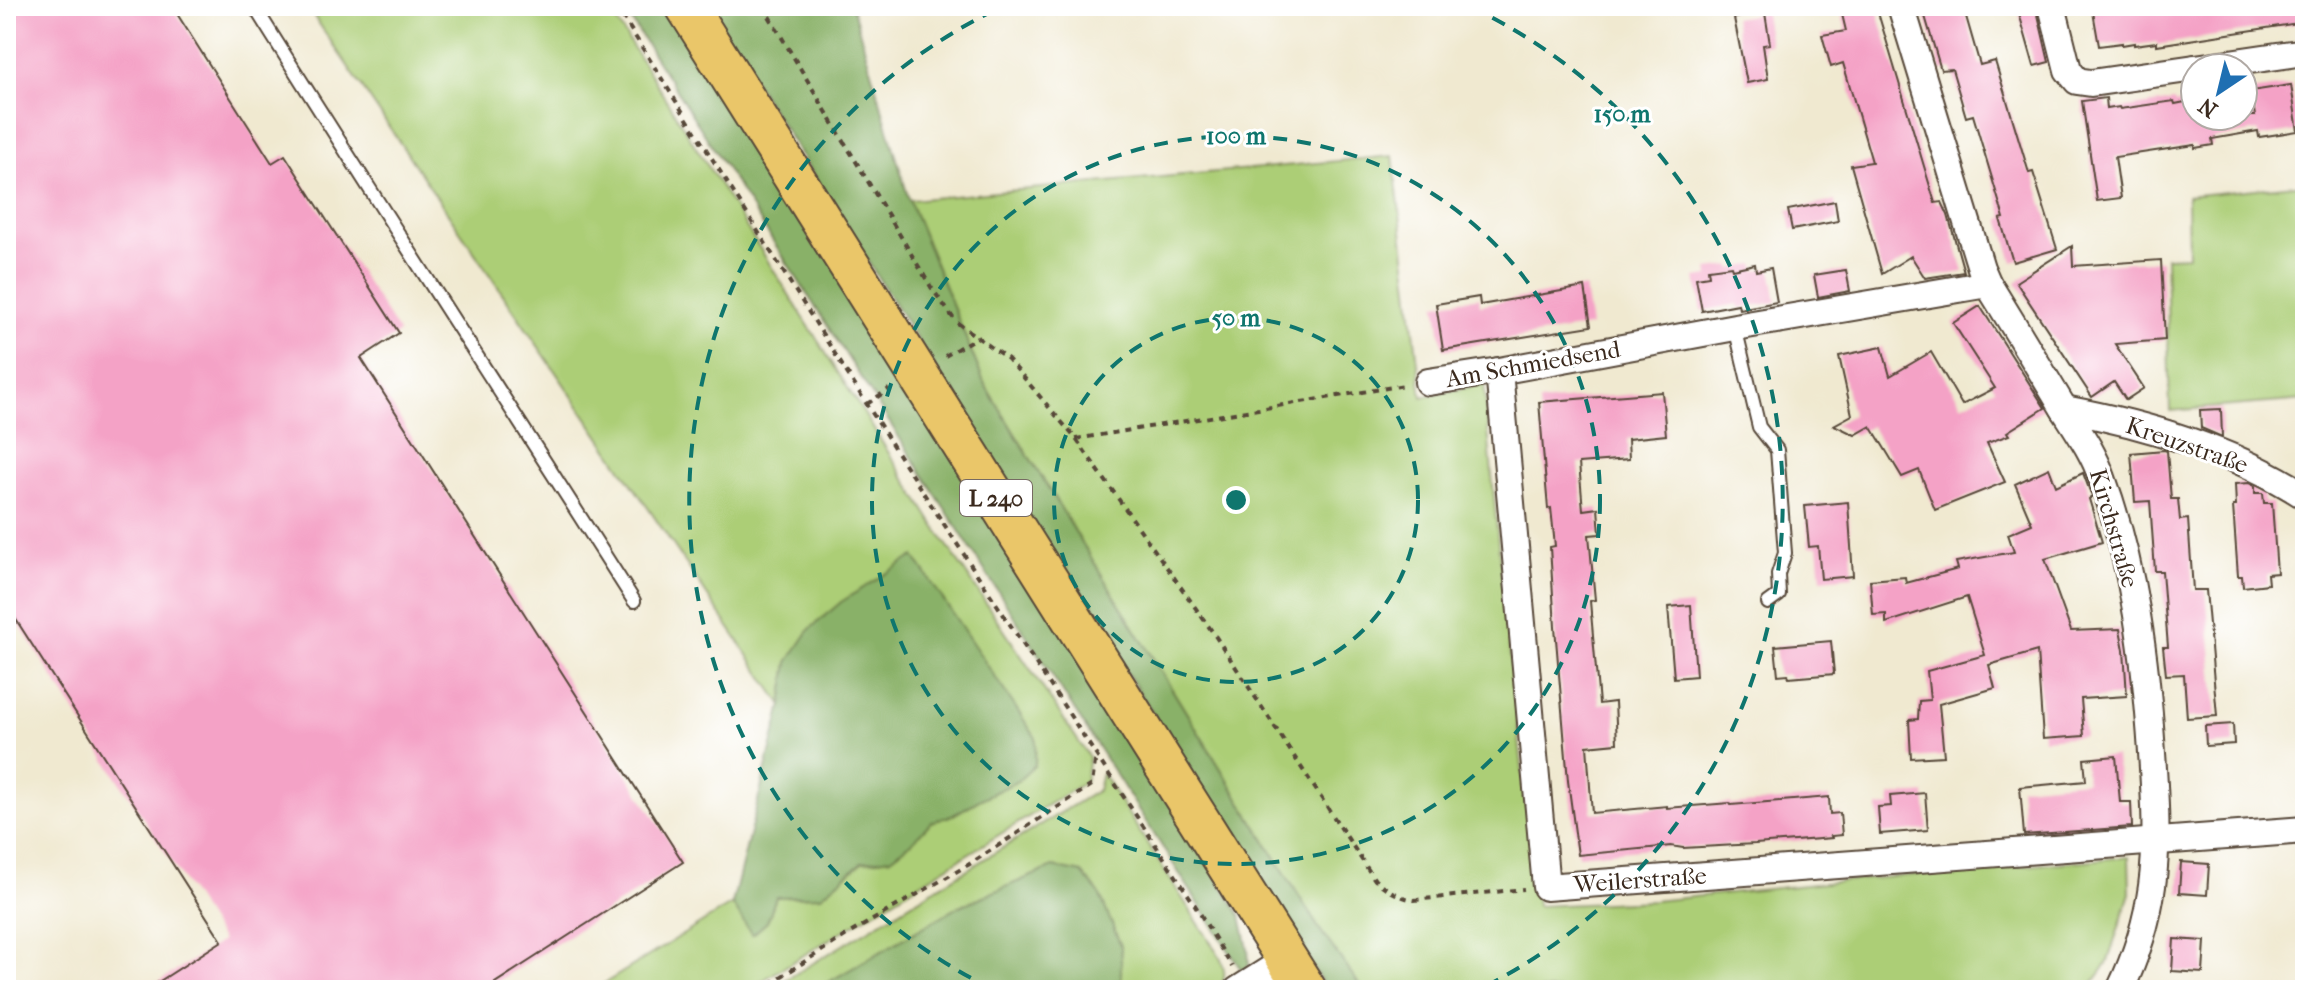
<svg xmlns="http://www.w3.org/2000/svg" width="2311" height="996" font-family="'IM FELL French Canon',serif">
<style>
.green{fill:#acce76;stroke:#747c4a;stroke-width:2}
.forest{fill:#89b167;stroke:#626e42;stroke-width:2}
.building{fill:#f4a2c6}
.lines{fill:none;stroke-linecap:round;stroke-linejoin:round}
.service-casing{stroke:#564739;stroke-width:16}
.minor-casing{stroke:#564739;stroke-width:30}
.primary-casing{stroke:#564739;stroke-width:44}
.path{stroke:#564739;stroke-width:4;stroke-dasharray:6 6;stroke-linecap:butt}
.service{stroke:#fff;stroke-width:12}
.minor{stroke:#fff;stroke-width:26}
.primary{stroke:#eac669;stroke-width:40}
.ring{fill:none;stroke:#0f766e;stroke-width:4;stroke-dasharray:14 10}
.labels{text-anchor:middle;stroke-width:6;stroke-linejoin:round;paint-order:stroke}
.shield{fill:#fff;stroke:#766a62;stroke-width:2}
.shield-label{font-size:22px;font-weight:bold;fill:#3b2a1e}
.street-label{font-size:24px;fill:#3b2a1e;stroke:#fff}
.centre{fill:#0f766e;stroke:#fff;stroke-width:4}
.ring-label{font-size:24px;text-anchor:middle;font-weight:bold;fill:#0f766e;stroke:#fff;stroke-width:6;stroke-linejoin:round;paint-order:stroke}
</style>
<rect width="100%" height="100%" fill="#fff"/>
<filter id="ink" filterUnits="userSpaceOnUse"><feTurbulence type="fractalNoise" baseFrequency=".0125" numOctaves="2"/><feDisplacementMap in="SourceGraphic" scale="16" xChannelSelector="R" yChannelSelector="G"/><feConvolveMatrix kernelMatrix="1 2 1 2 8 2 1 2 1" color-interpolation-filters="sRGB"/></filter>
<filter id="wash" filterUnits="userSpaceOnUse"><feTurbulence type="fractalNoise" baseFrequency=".006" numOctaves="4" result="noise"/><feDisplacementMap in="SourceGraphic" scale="32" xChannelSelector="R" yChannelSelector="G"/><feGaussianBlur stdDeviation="1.8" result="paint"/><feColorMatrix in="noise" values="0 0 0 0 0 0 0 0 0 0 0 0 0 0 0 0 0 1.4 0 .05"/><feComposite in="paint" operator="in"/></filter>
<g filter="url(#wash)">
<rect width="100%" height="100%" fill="#f0e9d0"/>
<!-- green -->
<g class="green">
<path d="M307 6H607L943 539 1089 757 1085 782 747 990H594L732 904 753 934 767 922 776 897 821 896 862 862 891 858 912 842 931 822 953 815 981 799 788 663 782 705Z"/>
<path d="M1393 156 1422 397 1484 384 1499 554 1537 906 1654 901 1844 881 2129 857 2130 893 2107 964 2088 990H1363L1318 927 985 385 909 200Z"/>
<path d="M2305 184V400L2170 411 2166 257 2188 256 2187 196Z"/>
<path d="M1102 773 1220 957C1225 969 1227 979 1218 990H1116L1121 978 1053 867 958 907 815 990H769L1098 790Z"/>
</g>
<!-- forest -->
<g class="forest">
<path d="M622 6H674L1241 916 1248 949 1249 965 1242 971Z"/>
<path d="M707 6H852L909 200 985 385 1318 927 1363 990H1327Z"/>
<path d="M914 556 1036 738 1035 765 1018 781 981 799 953 815 931 822 912 842 891 858 862 862 821 896 776 897 767 922 752 935 732 904 782 705 788 662 810 629 841 602Z"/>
<path d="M1053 867 1082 873 1099 893 1121 946V978L1116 990H815L958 907Z"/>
</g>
<g id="blocks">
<!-- building -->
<g class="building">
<path d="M6 6H172L272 163 285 155 399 333 361 358 683 862 484 990H146L222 941 6 604Z"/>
<path d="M1840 6H1876L1935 203 1942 202 1948 215 1964 272 1925 278 1911 256 1882 274 1851 165 1872 162 1843 63 1831 67 1822 35 1846 31Z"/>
<path d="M1922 6H1963L1980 65 1995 61 2029 173 2033 172 2057 249 2013 262 2000 219 2004 218 1973 115 1966 117 1952 69 1941 70Z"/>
<path d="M2017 6H2036L2049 62 2034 66Z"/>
<path d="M2092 6H2305V22L2157 45V42L2134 45V43L2122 45V43L2099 46Z"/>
<path d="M1765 13 1770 44 1763 45 1768 79 1747 83 1734 18Z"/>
<path d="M2291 85 2298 131 2259 137 2258 131 2212 139 2213 145 2195 148V145L2115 157 2121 198 2097 201 2082 101 2106 98 2107 109 2119 107 2120 109 2174 101 2175 104 2195 100V116H2255L2251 91Z"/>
<path d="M1835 201 1838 221 1792 230 1788 210Z"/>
<path d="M2072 246 2073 266 2161 260 2165 340 2115 344 2144 388 2126 400 2114 382 2092 397 2016 282Z"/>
<path d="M1755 264 1756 271 1771 268 1777 302 1739 309 1738 304 1702 311 1696 278 1709 276 1708 269 1731 266 1732 269Z"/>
<path d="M1846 270 1850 291 1818 297 1814 275Z"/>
<path d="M1585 287 1591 326 1443 350 1436 304 1479 297 1480 305Z"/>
<path d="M1980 306 2045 408 2007 432 2009 435 1987 443 2005 482 1935 510 1919 470 1902 477 1871 426 1855 435 1834 425 1852 415 1839 356 1882 347 1890 376 1931 352 1962 405 1995 388 1953 323Z"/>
<path d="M1662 392 1666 435 1628 439 1629 459 1579 463 1583 510 1598 508 1600 534 1589 535 1595 600 1590 601 1599 704 1615 702 1617 743 1587 746 1592 813 1667 806V808L1730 803 1731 805 1829 797 1830 814 1840 813 1842 835 1831 836 1832 838 1755 844 1683 848 1671 846 1578 855 1568 781 1555 627 1550 547 1555 546 1551 508 1548 509 1539 402Z"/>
<path d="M2221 409 2222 437 2201 428 2200 410Z"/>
<path d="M2164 450 2167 451 2171 499H2178L2180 520 2188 519 2193 590H2206L2217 716 2187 718 2184 674 2166 675 2163 647H2168L2162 571H2155L2150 501 2135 502 2131 453Z"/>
<path d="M2049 468 2056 486 2083 473 2092 497 2089 499 2102 542 2045 559 2071 631 2120 629 2124 650 2127 696 2081 699 2084 736 2043 739 2037 651 1989 665 1995 688 1939 704 1944 756 1911 758 1909 720 1918 719 1919 701 1930 700 1927 671 1985 655 1967 597 1886 623V614L1873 615 1870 580 1905 577 1906 583 1958 569 1956 562 2014 552 2008 534 2032 524 2015 484Z"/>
<path d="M2249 483 2255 486V493H2263L2264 503H2272L2277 573 2267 574 2268 584 2243 587 2242 576H2238L2233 506H2236L2235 484Z"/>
<path d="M1848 502 1853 576 1821 579 1818 546 1809 547 1805 506Z"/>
<path d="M1691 605 1696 676 1674 678 1668 607Z"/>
<path d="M1831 641 1834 674 1789 678 1788 674 1778 675 1775 646Z"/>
<path d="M2233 724 2234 744 2206 746 2205 726Z"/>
<path d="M2116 756 2120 802H2131L2132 827 2024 835 2020 787 2086 781 2084 759Z"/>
<path d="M1925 793 1928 830 1880 834 1878 807 1891 806 1890 796Z"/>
<path d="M2181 862 2209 864 2207 895 2179 893Z"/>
<path d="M2174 939 2205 941 2203 973 2172 971Z"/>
</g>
</g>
</g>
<g filter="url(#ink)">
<use href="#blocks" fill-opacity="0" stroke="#564739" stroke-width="2"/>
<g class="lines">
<!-- service casing -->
<g class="service-casing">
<g id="service">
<path d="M254 6C379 206 508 403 634 601"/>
<path d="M1735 327 1759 427 1777 450 1785 553 1778 574 1779 595 1768 603"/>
</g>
</g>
<!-- minor casing -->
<g class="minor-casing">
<g id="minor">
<path d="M1901 6 1981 268 1988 284C2013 324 2037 364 2061 404 2076 428 2093 451 2102 478 2134 565 2146 661 2152 753 2155 797 2158 842 2152 886 2147 923 2136 957 2120 990"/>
<path d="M2052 6 2068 70 2077 81 2091 83 2195 68"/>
<path d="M2195 68 2305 52"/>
<path d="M1499 371 1546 887 2305 830"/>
<path d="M1428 382 1499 371 1735 327 1988 284"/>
<path d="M2064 409C2145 424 2236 451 2305 496"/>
<path d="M1238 990 1287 959"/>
</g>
</g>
<!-- primary casing -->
<g class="primary-casing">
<path id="primary" d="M686 6 1306 990"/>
</g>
<!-- path -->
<g class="path">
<path d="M616 6 905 465 1195 905 1232 967"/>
<path d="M763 6 931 287 956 322 1008 359 1076 439 1214 634 1375 880C1388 890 1398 897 1414 900L1524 889"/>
<path d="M945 356 977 337"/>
<path d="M867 404 889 389"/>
<path d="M1076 439 1405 385"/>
<path d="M760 990 845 936 968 865 1092 785 1095 762 1099 758"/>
</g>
<!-- service -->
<use href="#service" class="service"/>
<!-- minor -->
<use href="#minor" class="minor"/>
<!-- primary -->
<use href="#primary" class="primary"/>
</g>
</g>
<!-- distance rings -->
<g class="ring">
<circle cx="1236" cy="500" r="182"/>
<circle cx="1236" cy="500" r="364"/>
<path d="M992 989A546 546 0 0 1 1001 7M1471 7A546 546 0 0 1 1480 989"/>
</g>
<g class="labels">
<!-- shield labels -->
<rect class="shield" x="960" y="480" width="72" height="36" rx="6"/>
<g class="shield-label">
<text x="996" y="506">L 240</text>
</g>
<!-- street labels -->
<g class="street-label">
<text transform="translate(1533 364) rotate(-10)" y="8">Am Schmiedsend</text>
<text transform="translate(2187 445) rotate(19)" y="8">Kreuzstraße</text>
<text transform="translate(2114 528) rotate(74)" y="8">Kirchstraße</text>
<text transform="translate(1640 880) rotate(-4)" y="8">Weilerstraße</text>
</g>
</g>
<circle cx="1236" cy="500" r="12" class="centre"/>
<g class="ring-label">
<text x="1622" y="122">150 m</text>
<text x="1236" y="144">100 m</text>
<text x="1236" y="326">50 m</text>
</g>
<!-- margin -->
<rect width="2311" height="996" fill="none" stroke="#fff" stroke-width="32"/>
<!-- north arrow -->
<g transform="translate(2219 92) rotate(215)"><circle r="38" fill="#ffffff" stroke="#b1aaa5" stroke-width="2"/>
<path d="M0-6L14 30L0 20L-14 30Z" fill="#1f6fb2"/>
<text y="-12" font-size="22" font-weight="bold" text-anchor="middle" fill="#3b2a1e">N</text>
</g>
</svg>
